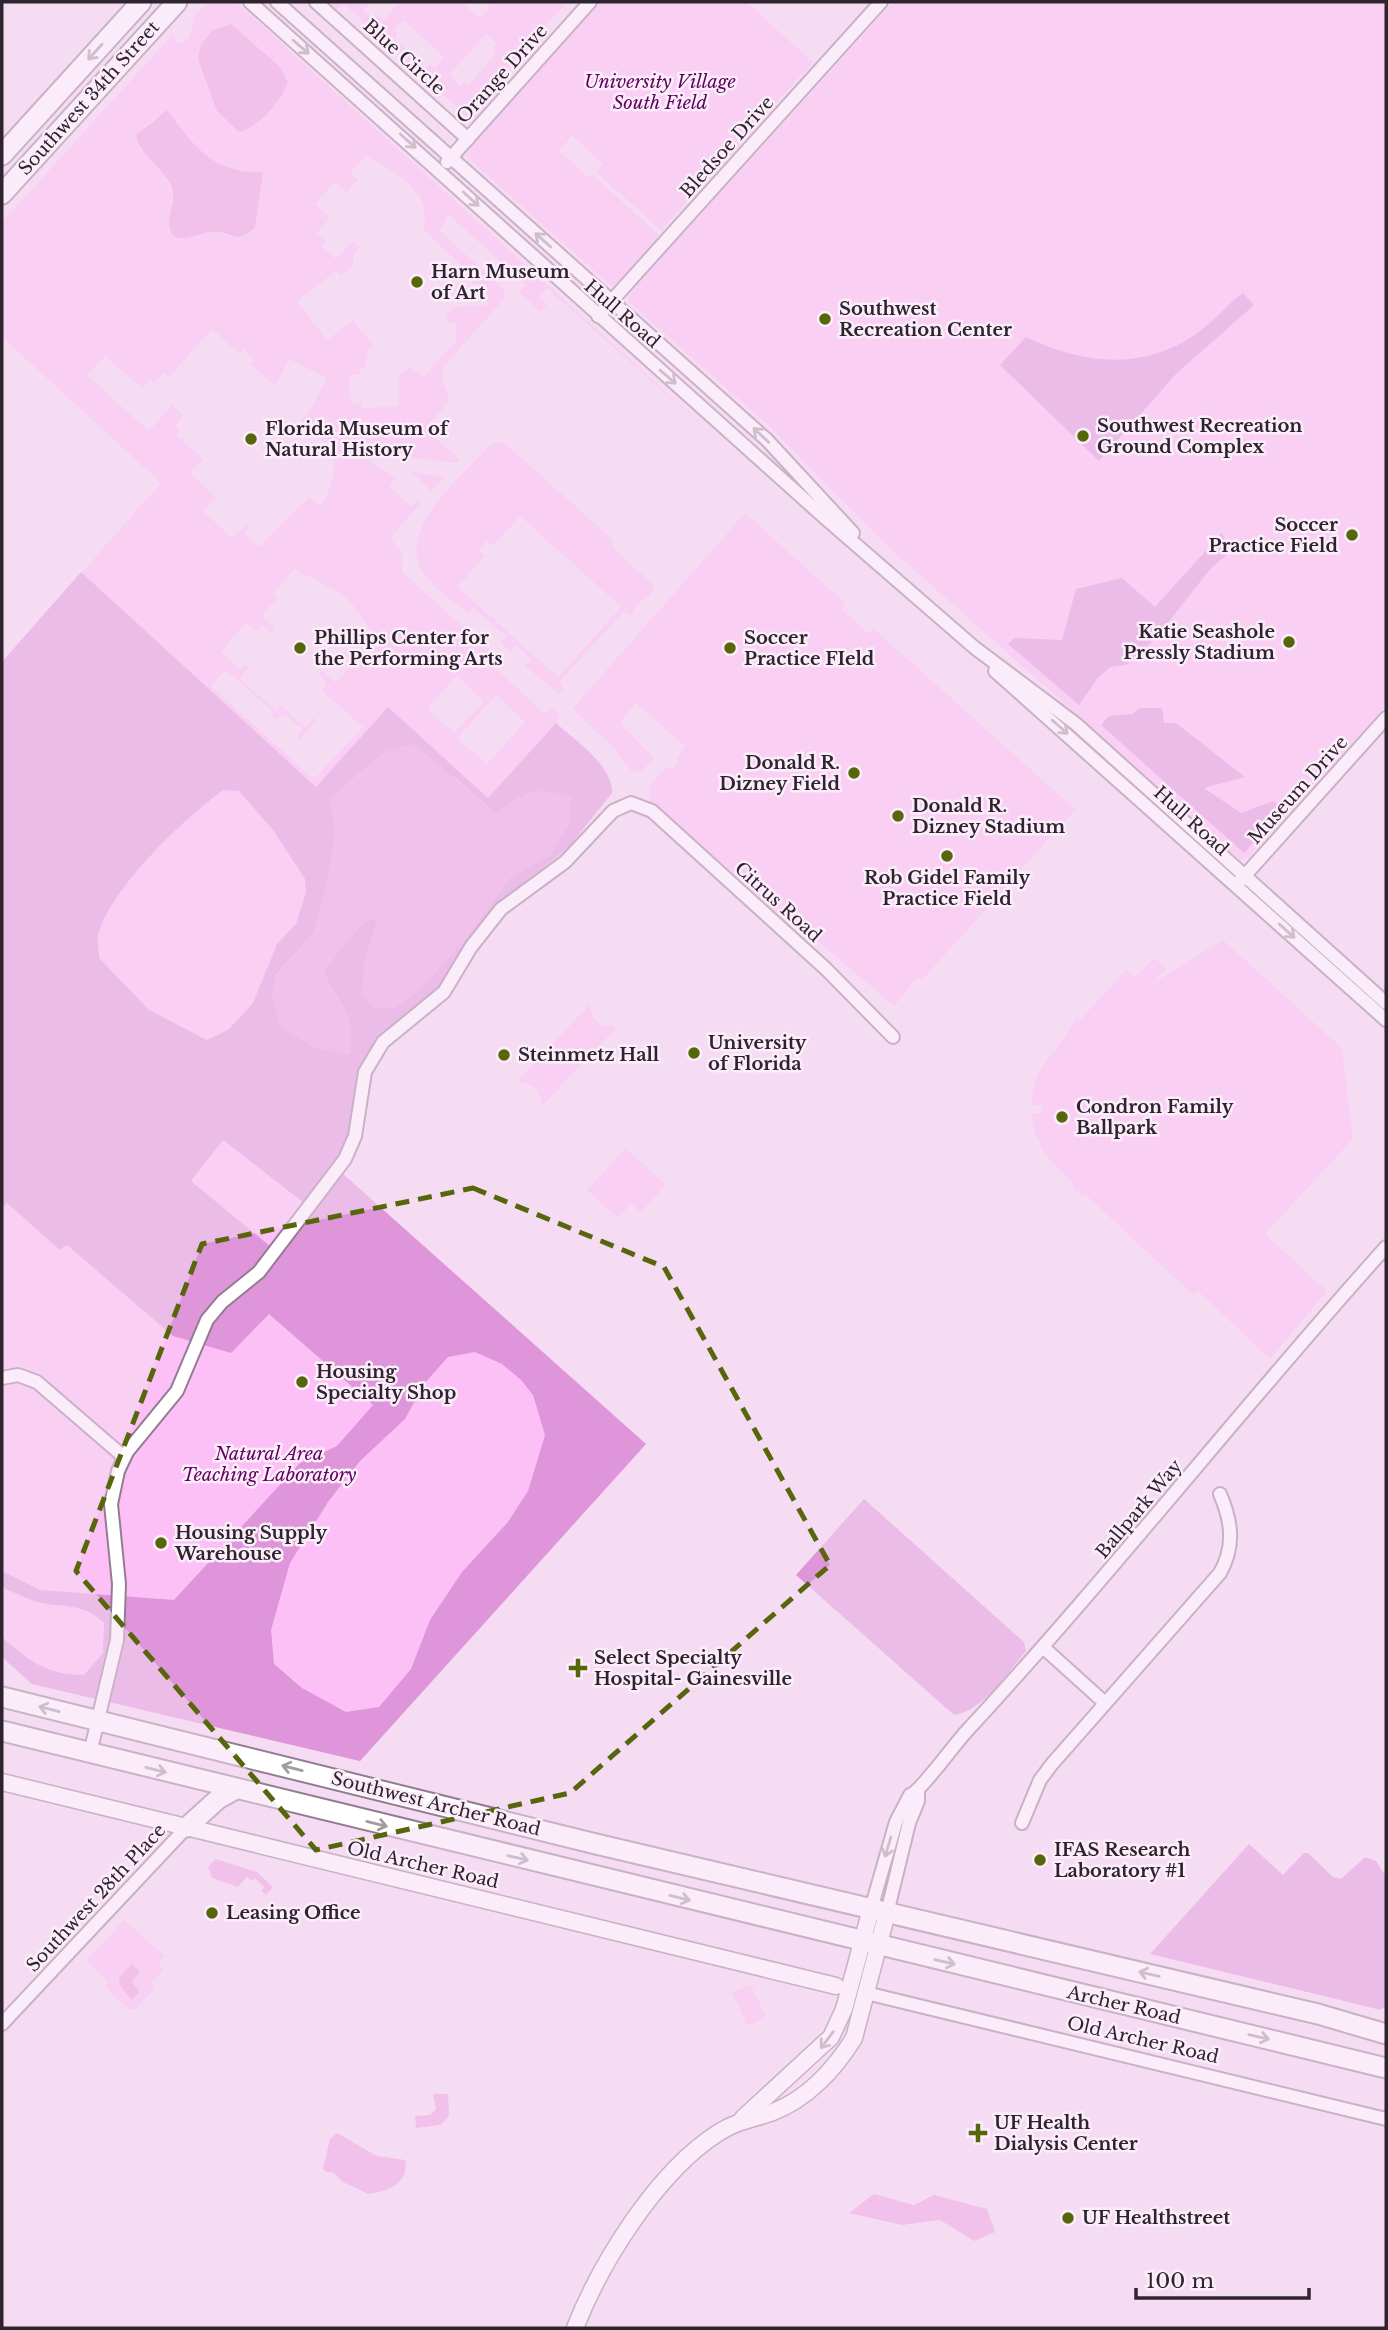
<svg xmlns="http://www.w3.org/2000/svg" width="1388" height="2330" font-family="'Libre Baskerville',serif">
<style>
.green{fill:#fcc0f7;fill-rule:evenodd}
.forest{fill:#de95d9;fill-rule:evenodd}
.water{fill:#eba0e5}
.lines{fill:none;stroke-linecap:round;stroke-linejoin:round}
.minor-casing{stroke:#937c91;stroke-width:16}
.tertiary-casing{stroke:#937c91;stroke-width:19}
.primary-casing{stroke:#937c91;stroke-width:23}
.minor{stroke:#fff;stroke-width:12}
.tertiary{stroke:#fff;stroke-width:16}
.primary{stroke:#fff;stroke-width:19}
.oneway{stroke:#a19ca0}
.marked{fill:none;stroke:#57650b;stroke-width:5;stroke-dasharray:14 9;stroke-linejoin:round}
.poi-dot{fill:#57650b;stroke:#fcedfb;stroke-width:2.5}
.labels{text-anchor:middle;stroke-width:5;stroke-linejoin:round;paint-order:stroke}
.street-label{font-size:18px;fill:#2e242d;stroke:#fcedfb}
.park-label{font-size:18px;font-style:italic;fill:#5f015e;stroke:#fcedfb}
.poi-label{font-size:18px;font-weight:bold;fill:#2e242d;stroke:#fcedfb;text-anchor:start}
</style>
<rect width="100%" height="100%" fill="#f5dcf3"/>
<!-- green -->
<g class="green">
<path d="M215 2H236L767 484 547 288 539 297 547 304 541 312 519 293 525 284 448 214 440 231 505 290 504 299 443 367 442 381 450 400 426 429 460 460 453 463 389 454 388 446H365C367 468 383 466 396 478L389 486 411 506 418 500 421 503 390 538 402 552V572L497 657 492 665 545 714 552 707 560 715 556 723C575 740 613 765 612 793L568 848 495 906 427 1001 398 1019 379 1039 363 1064 352 1120 334 1166 646 1444 360 1761 32 1684 2 1657V662L161 483 2 337V222L173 34 177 44 187 41C200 19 184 15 215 2ZM167 110C193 147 215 174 262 172L255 227 232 237 221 232 197 234 169 227 173 194 143 127ZM366 156C393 170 435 193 423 229L472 276V284L487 285V305L455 307 447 314V323H457L456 341 424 376 410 367 398 376 399 405 362 409 361 403 351 404 349 375 360 374V369L365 368 368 351 373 345 353 320 327 340 297 301 336 271 341 276 353 265V256L360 247 353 241 336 259 322 246 326 242 317 233 330 218 315 204 335 182 347 193 358 180 350 172ZM212 329 239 354 244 349 254 359 250 364 275 386 289 359 327 378 309 413 301 420 326 443 333 437C338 461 333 485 321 506L309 497 259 547 244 534 250 527 246 524 232 538 203 511 216 497 190 473 203 459 176 435 180 431 176 427 183 415 172 405 149 431 87 375 105 356 142 388 150 379 154 383 164 373 169 377ZM295 569 305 577 308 574C318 583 331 588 341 594 355 602 361 621 373 632L370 636 379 644 359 667 353 663 336 683 321 670 319 673 327 683 321 690 363 727 316 777 309 775 211 686 226 670 274 712 272 716 275 719 285 715 302 729 297 736 299 740 316 722 314 717 305 727 281 706 276 711 240 679 248 668 245 665 240 669 221 652 246 623 256 631 262 625 271 633 275 629 262 616 278 597 273 593ZM457 676 484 701 454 733 427 709ZM496 695 525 722 487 764 460 741 459 736Z"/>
<path d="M324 2H371L363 11 374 20 378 15 384 20 400 2H461L480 18 490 7 487 2H567L479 101 483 111 466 126 456 119 459 109 344 4 336 10ZM403 20 444 57 435 68 430 64 426 68 395 39 398 34 394 29ZM486 34 497 44 493 49 497 53 468 85 463 82 460 86 449 75Z"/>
<path d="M599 2H746L813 62 661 230 596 172 603 164 572 136 559 151 589 178 593 175 659 235 618 282 611 286 466 156 471 146Z"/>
<path d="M893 2H1386V706L1247 858 1240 860 893 551 769 426 628 301 630 293Z"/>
<path d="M498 442 508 446 612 539 613 548 655 586 649 596 636 604 633 614 629 615 624 611 559 683 565 689 559 694 525 666 531 659 516 645 510 651 500 643 506 636 474 608 469 614C454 601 431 587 422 570 397 527 463 475 489 446ZM520 516 621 607 558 677 458 587 485 556 479 550 487 541 493 546Z"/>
<path d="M412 472 441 476 444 478 431 491Z"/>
<path d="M745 513 845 603 842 610 869 634 874 629 1077 811 1073 812 923 979H916L894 1006 795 921 798 916 789 926 652 803C643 788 655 779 665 768H673L678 762 677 757 685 746 636 703 620 723 654 758 642 771 632 772 610 744 572 709Z"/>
<path d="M1223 940 1342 1048 1353 1139 1265 1234 1327 1291 1270 1359 1198 1291 1193 1295 1086 1195 1084 1198 1072 1187 1074 1184C1053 1165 1033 1144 1032 1114L1042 1113V1105H1032C1033 1068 1048 1062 1066 1035 1069 1030 1071 1025 1077 1018L1080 1020 1126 970 1135 978 1154 958 1166 968 1153 983Z"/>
<path d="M589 1005 593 1017 602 1026 611 1025 615 1029 543 1105C534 1084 541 1088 518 1081Z"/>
<path d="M626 1148 666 1185 641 1212 631 1204 618 1218 587 1190Z"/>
<path d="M124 1920 165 1956 158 1964 163 1970 152 1983 156 1987 136 2009 130 2010 105 1987 108 1981 86 1961Z"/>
<path d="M751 1985 766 2017 747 2026 732 1992Z"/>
</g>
<!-- forest -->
<g class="forest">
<path d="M1243 293 1254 305 1176 374 1099 461 1000 365 1026 337C1090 368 1156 371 1211 322 1222 313 1231 301 1243 293Z"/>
<path d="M1222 533 1230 552 1211 568 1156 638 1126 665 1110 667 1097 679 1079 705 1008 644 1014 638 1062 640 1076 589 1122 578 1155 607Z"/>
<path d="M81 572 316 787 388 707 488 798 556 723C574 740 613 765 612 793L568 848 495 906 439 989 399 1019 379 1039 363 1064 348 1138 334 1166 646 1444 360 1761 32 1684 2 1657V1637C29 1661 47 1675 84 1675L103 1653 104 1623C87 1606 71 1607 48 1604 33 1602 19 1595 6 1589L2 1586V1571L40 1590 174 1600 300 1463 337 1446 373 1405 269 1314 231 1353 173 1336 67 1245 60 1250 7 1203 2 1209V662ZM453 776 496 814 519 797 550 855 509 878 464 941 364 966 377 920 371 919 362 923 323 971C339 1007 357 1012 349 1055L275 976 314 933 328 881 336 832 330 798ZM223 790 239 791 273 830 305 879 306 892 296 924 277 944 253 1003 228 1030 207 1040 149 1010 99 958C99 951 97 942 98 936 109 889 185 818 223 790ZM223 1140 304 1203 271 1247 191 1181ZM475 1352 502 1364 521 1380 533 1395 545 1435 528 1491 508 1522 462 1572 430 1620 411 1669 379 1707 346 1712 302 1688 274 1664 271 1630 290 1563 328 1502 360 1461 405 1419 424 1384 448 1357Z"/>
<path d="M1140 708H1162L1164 723H1176L1245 777 1204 788 1241 813 1273 801 1285 807 1244 853 1101 725 1109 716 1132 714Z"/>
<path d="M864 1499 1024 1642 1026 1651C1006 1674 984 1710 954 1715L796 1575Z"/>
<path d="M1249 1844 1283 1875 1304 1853H1308L1333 1877 1341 1879 1365 1857 1376 1861 1386 1877V2005L1381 2010 1150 1954Z"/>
</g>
<!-- water -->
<g class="water">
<path d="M231 24 279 66 288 82C283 99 257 129 239 132L217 111 198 59 201 44 213 30Z"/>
<path d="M167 110C194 146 213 174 263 172L255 227C233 247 234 230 211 232 202 232 182 243 174 236 163 225 174 207 173 194 170 169 141 160 136 135Z"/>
<path d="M414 744 496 814C528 791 532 785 571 797L569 825 550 855 509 878 464 941 422 988 395 1008H373L361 995 364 966 377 920 371 919 362 923 323 971C339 1008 357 1012 349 1055L314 1047 282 1029 272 999 275 977 314 933 328 881 336 832 330 798 384 752Z"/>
<path d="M216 1859 257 1872 273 1887 266 1895 262 1891 264 1887 255 1878 252 1881 247 1877 238 1887 212 1878 208 1867Z"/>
<path d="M132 1964 140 1972 132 1982 140 1992 132 2000 119 1984 120 1976Z"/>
<path d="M433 2094H448L449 2116 440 2125 416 2128 415 2116 430 2115 436 2109Z"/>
<path d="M337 2133 377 2156 405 2160C410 2183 387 2192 368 2194L343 2182 333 2172H326L323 2169 330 2139Z"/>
<path d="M874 2194 914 2205 934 2195 987 2209 995 2232 974 2241 940 2220 902 2225 849 2213Z"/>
</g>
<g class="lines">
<!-- minor casing -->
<g class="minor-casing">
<g id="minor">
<path d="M250 2 824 517 975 648 1076 724 1386 1003"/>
<path d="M277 2 767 440 853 533"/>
<path d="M316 2 468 139"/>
<path d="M447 162 590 2"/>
<path d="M598 316 881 2"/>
<path d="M995 671 1386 1020"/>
<path d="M1239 882 1386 718"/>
<path d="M2 1378 18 1375 37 1382 124 1457"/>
<path d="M1044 1648 1105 1703"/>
<path d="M90 1753 117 1640 119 1584 111 1504 118 1471 127 1452 177 1391 207 1320 222 1302 259 1272 345 1159 355 1136 365 1072 383 1042 444 992 471 947 501 909 565 862 613 811 631 803 652 811 826 969 893 1037"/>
<path d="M1022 1823 1040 1780 1052 1764 1220 1573C1235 1546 1232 1522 1220 1494"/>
<path d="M871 1909 896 1822 910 1795C920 1792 954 1745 965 1733 1111 1575 1243 1406 1386 1247"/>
<path d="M887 1913 909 1823 918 1801V1792"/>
<path d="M866 1993 1386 2119"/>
<path d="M2 2024 187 1827"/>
</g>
</g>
<!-- tertiary casing -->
<g class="tertiary-casing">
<g id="tertiary">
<path d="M2 1782 836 1986"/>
<path d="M743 2118 831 2037 844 2009 871 1909"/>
<path d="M575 2328C601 2262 657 2172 718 2133 736 2121 754 2119 773 2112 807 2099 835 2069 854 2038L887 1913"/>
</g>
</g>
<!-- primary casing -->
<g class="primary-casing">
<g id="primary">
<path d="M2 155 141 2"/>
<path d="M2 194 177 2"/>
<path d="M2 1697 596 1844 1318 2014 1386 2034"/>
<path d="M2 1731 1386 2068"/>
<path d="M187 1827 218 1799 234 1790"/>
</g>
</g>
<!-- minor -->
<use href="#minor" class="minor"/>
<!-- tertiary -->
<use href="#tertiary" class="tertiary"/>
<!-- primary -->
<use href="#primary" class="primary"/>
</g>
<!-- one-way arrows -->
<defs><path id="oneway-shaft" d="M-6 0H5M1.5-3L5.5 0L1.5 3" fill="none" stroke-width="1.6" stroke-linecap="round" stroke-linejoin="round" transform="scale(1.75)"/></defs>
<g class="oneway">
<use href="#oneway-shaft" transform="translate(301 47) rotate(41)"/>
<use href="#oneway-shaft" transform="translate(95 52) rotate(132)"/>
<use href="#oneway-shaft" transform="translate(408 141) rotate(42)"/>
<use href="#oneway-shaft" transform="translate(471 199) rotate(42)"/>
<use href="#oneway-shaft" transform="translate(543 240) rotate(-138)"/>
<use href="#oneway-shaft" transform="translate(668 377) rotate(41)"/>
<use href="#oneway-shaft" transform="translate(761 435) rotate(-137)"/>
<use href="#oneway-shaft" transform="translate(1060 727) rotate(41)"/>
<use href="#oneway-shaft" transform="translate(1287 931) rotate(42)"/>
<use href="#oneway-shaft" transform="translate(49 1709) rotate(-166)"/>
<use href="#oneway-shaft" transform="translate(292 1768) rotate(-166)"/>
<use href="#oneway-shaft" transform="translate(156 1770) rotate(14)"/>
<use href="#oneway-shaft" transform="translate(377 1824) rotate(14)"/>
<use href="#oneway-shaft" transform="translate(888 1847) rotate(106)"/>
<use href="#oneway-shaft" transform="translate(518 1858) rotate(13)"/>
<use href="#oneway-shaft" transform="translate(680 1898) rotate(14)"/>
<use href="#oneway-shaft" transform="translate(945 1962) rotate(13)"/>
<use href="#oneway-shaft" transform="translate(1149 1974) rotate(-167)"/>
<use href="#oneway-shaft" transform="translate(1259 2037) rotate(13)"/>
<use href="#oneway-shaft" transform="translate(827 2040) rotate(127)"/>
</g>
<!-- marked area -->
<path d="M0 0H1388V2330H0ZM473 1188 664 1267 830 1565 570 1793 316 1850 76 1571 202 1244Z" fill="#f5dcf3" fill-opacity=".55" fill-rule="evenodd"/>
<path class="marked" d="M473 1188 664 1267 830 1565 570 1793 316 1850 76 1571 202 1244Z"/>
<!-- markers -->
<g class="poi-dot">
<circle cx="417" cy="282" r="7"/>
<circle cx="825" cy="319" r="7"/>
<circle cx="1083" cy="436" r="7"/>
<circle cx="251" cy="439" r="7"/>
<circle cx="1352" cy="535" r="7"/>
<circle cx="1289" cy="642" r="7"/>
<circle cx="300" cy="648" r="7"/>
<circle cx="730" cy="648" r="7"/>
<circle cx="854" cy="773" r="7"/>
<circle cx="898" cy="816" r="7"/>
<circle cx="947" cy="856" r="7"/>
<circle cx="694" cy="1053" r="7"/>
<circle cx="504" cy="1055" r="7"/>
<circle cx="1062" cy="1117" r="7"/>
<circle cx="302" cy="1382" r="7"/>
<circle cx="161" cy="1543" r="7"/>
<path d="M574.5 1657.5h7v7h7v7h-7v7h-7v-7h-7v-7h7z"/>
<circle cx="1040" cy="1860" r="7"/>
<circle cx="212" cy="1913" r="7"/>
<path d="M974.5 2122.5h7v7h7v7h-7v7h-7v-7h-7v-7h7z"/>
<circle cx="1068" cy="2218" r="7"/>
</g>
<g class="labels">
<!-- street labels -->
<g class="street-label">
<text transform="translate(404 57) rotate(42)" y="6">Blue Circle</text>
<text transform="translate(502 74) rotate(-48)" y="6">Orange Drive</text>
<text transform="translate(89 98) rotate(-48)" y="6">Southwest 34th Street</text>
<text transform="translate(727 147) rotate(-48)" y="6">Bledsoe Drive</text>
<text transform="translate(622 314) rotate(41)" y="6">Hull Road</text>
<text transform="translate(1298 790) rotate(-48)" y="6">Museum Drive</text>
<text transform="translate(1191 821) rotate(42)" y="6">Hull Road</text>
<text transform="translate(778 902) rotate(42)" y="6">Citrus Road</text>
<text transform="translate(1139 1509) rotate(-50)" y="6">Ballpark Way</text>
<text transform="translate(436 1804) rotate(14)" y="6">Southwest Archer Road</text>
<text transform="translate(423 1865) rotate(13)" y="6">Old Archer Road</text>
<text transform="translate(96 1898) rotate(-47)" y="6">Southwest 28th Place</text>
<text transform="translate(1124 2005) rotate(13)" y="6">Archer Road</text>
<text transform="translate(1143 2040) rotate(13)" y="6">Old Archer Road</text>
</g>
<!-- park labels -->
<g class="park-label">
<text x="660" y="88">University Village<tspan x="660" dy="21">South Field</tspan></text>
<text x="269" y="1460">Natural Area<tspan x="269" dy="21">Teaching Laboratory</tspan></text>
</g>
<!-- poi labels -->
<g class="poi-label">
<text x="431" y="278">Harn Museum<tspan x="431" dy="21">of Art</tspan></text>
<text x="839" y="315">Southwest<tspan x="839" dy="21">Recreation Center</tspan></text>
<text x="1097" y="432">Southwest Recreation<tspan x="1097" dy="21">Ground Complex</tspan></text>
<text x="265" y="435">Florida Museum of<tspan x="265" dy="21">Natural History</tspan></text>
<text x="1338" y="531" text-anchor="end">Soccer<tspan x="1338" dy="21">Practice Field</tspan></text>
<text x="1275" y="638" text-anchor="end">Katie Seashole<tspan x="1275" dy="21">Pressly Stadium</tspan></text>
<text x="314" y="644">Phillips Center for<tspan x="314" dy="21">the Performing Arts</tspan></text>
<text x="744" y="644">Soccer<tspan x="744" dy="21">Practice FIeld</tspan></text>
<text x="840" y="769" text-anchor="end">Donald R.<tspan x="840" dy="21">Dizney Field</tspan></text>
<text x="912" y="812">Donald R.<tspan x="912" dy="21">Dizney Stadium</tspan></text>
<text x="947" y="884" text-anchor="middle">Rob Gidel Family<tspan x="947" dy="21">Practice Field</tspan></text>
<text x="708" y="1049">University<tspan x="708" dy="21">of Florida</tspan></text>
<text x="518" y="1061">Steinmetz Hall</text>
<text x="1076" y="1113">Condron Family<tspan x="1076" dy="21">Ballpark</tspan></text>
<text x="316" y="1378">Housing<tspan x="316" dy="21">Specialty Shop</tspan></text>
<text x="175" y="1539">Housing Supply<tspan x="175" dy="21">Warehouse</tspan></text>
<text x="594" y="1664">Select Specialty<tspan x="594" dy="21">Hospital- Gainesville</tspan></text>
<text x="1054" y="1856">IFAS Research<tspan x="1054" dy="21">Laboratory #1</tspan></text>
<text x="226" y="1919">Leasing Office</text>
<text x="994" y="2129">UF Health<tspan x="994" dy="21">Dialysis Center</tspan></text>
<text x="1082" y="2224">UF Healthstreet</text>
</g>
</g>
<!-- border -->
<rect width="1388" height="2330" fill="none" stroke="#2e242d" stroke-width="7"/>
<!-- scale -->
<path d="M1136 2288v10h173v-10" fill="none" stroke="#2e242d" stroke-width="3.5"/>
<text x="1146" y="2288" font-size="21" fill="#2e242d" stroke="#fcedfb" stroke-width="5" paint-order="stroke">100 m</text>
</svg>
